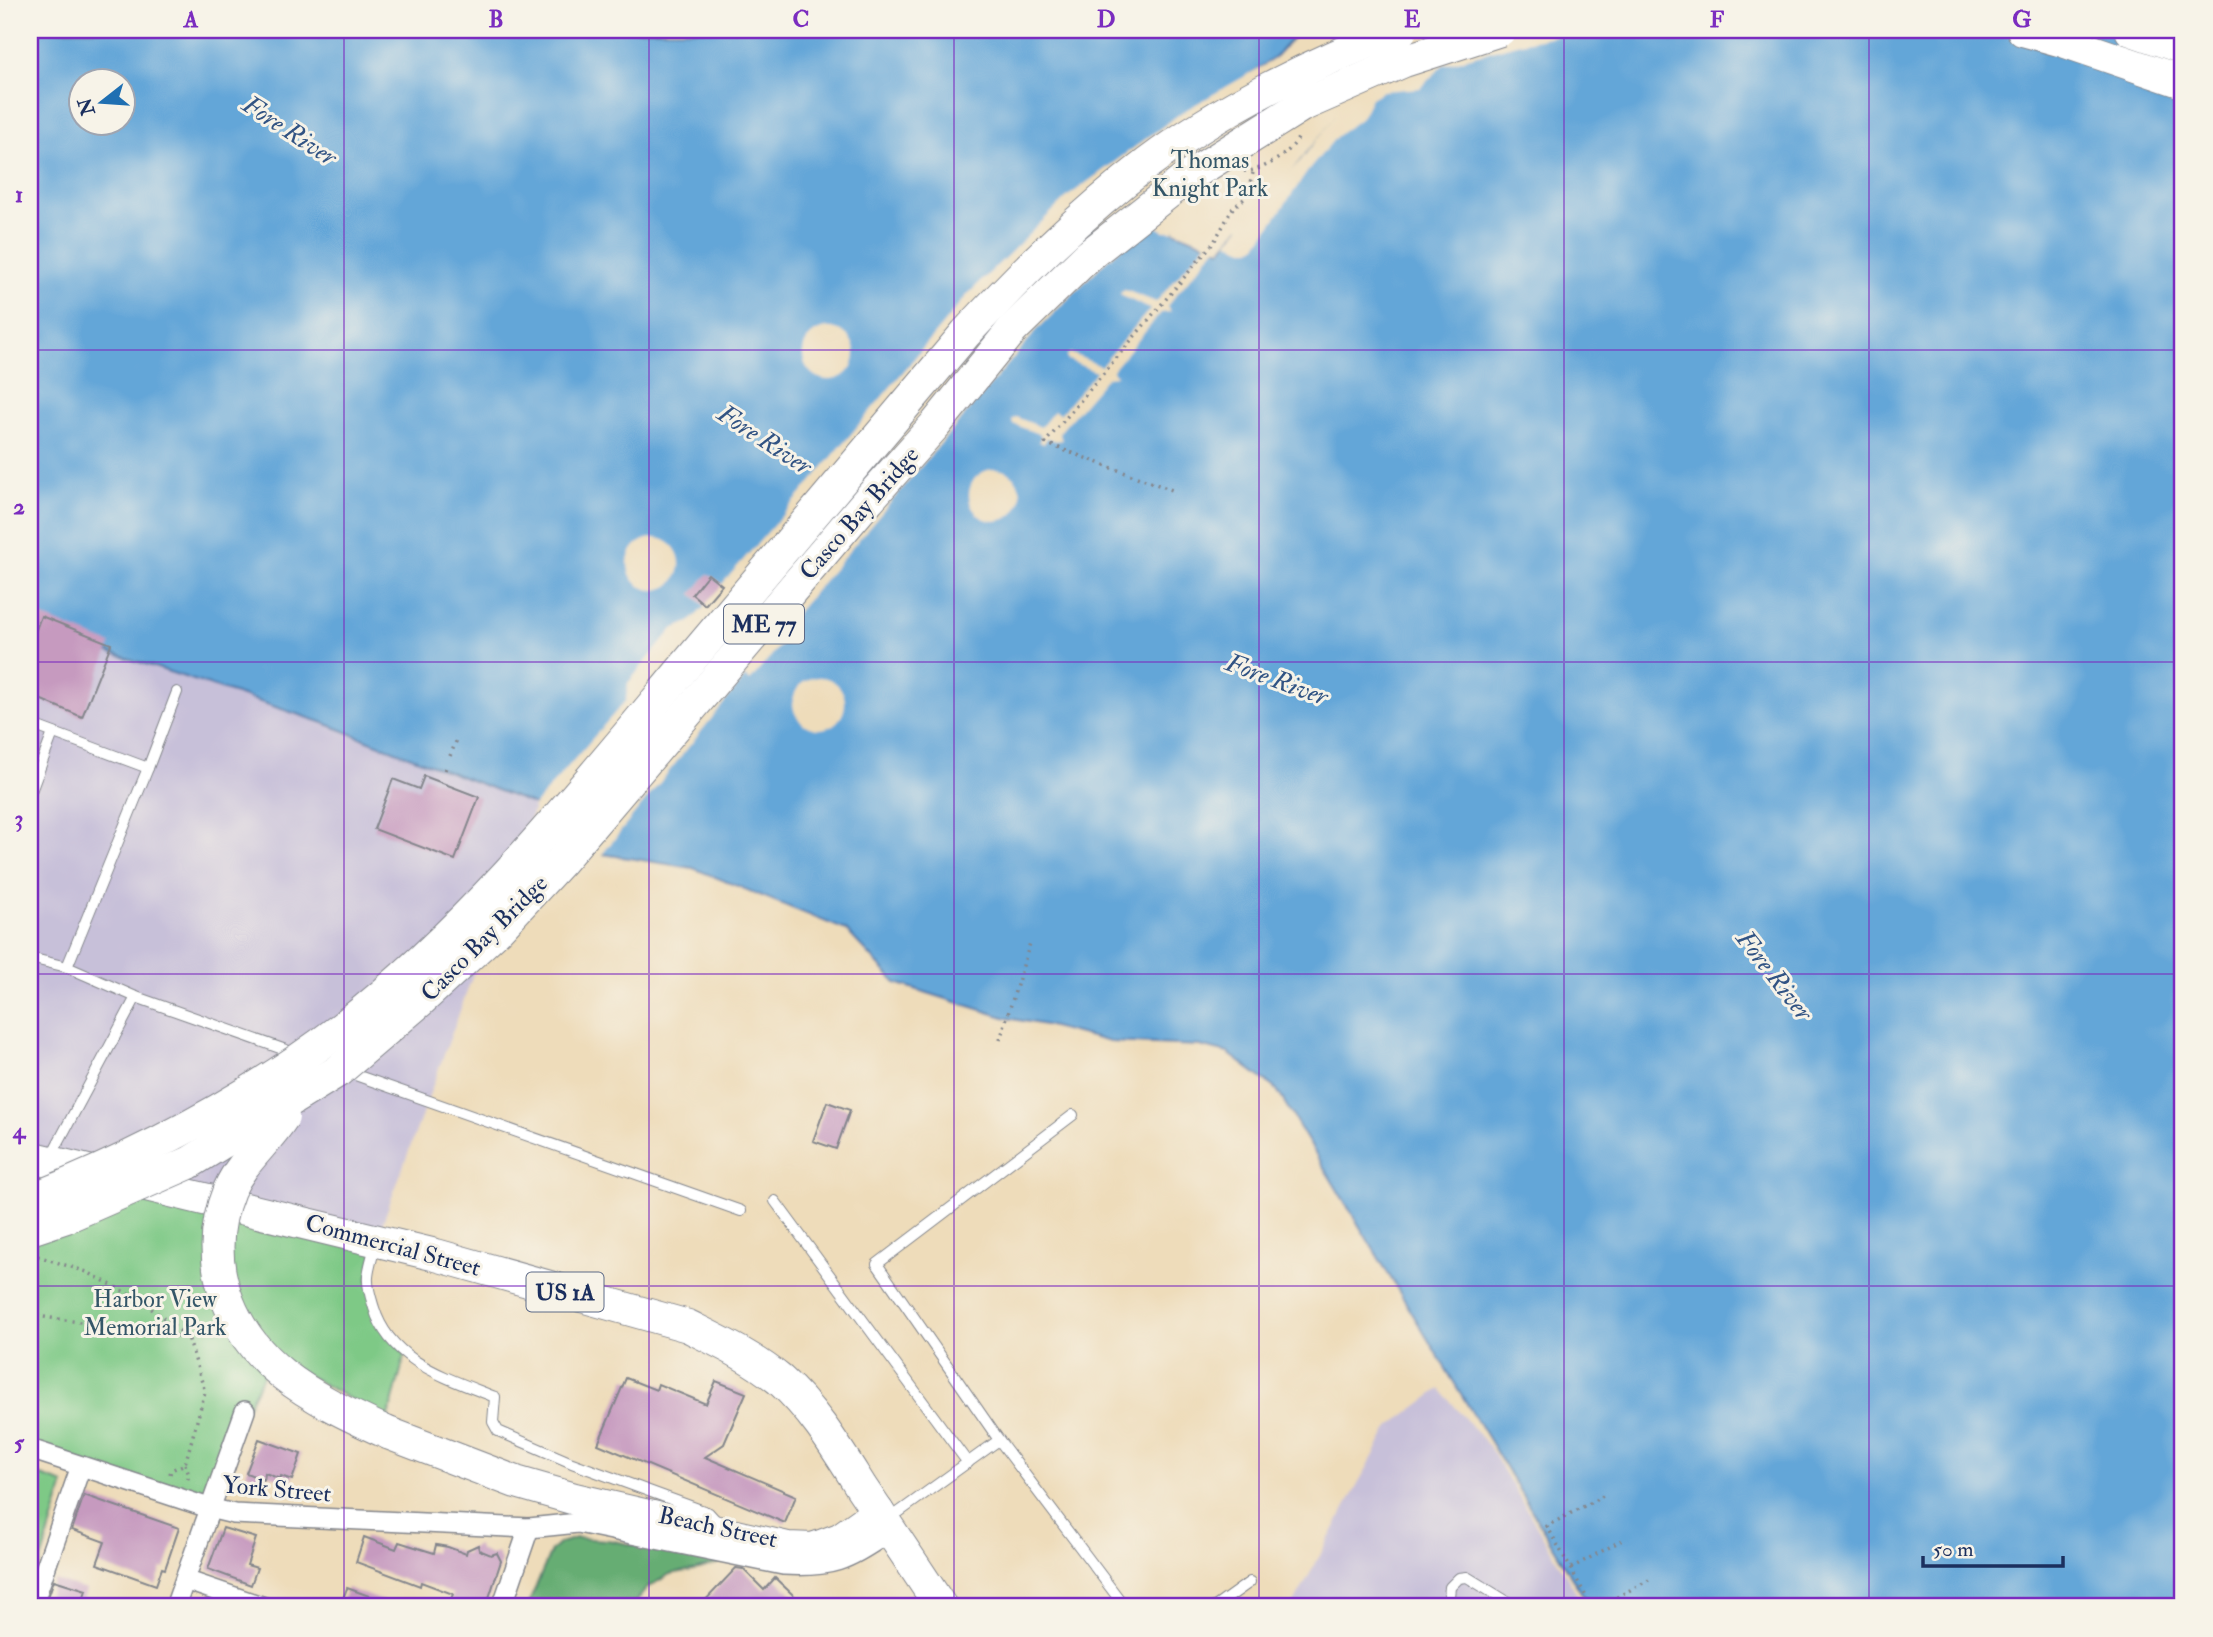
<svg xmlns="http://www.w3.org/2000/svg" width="2213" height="1637" font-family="'IM FELL Double Pica',serif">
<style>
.industrial{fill:#c7c0d9}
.green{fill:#7ec986;stroke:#4c7c72;stroke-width:2}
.forest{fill:#66ad73;stroke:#406e68;stroke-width:2}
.water{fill:#63a6d8;stroke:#3f6a9b;stroke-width:2;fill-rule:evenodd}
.pier{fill:#eedcba}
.building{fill:#c69abf}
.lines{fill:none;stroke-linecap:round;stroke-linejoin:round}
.lane-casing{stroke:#84868c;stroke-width:12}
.street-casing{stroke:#84868c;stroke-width:22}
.primary-casing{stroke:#84868c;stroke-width:34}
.path{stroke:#84868c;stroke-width:3.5;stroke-dasharray:2 5;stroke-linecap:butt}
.lane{stroke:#fff;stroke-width:10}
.street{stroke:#fff;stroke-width:19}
.primary{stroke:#fff;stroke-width:32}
.primary-bridge-casing{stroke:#84868c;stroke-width:34;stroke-linecap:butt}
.path-bridge{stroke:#84868c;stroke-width:3.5;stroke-dasharray:2 5;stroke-linecap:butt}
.primary-bridge{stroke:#fff;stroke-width:32}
.grid{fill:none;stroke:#7b2cbf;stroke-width:2;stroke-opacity:0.55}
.labels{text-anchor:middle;stroke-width:6;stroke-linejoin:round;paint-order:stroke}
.shield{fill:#f7f3e8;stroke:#5d6a87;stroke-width:2}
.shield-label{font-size:23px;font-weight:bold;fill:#1b2f5e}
.park-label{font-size:24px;fill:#345668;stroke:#f7f3e8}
.street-label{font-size:24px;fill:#1b2f5e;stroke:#f7f3e8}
.water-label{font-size:26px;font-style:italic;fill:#315383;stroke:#f7f3e8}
.neatline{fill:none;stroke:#7b2cbf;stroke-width:2.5}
.grid-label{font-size:23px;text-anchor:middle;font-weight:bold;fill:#7b2cbf}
</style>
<rect width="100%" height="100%" fill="#f7f3e8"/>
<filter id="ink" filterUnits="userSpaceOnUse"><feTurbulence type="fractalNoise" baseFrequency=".0143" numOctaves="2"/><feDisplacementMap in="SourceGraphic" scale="14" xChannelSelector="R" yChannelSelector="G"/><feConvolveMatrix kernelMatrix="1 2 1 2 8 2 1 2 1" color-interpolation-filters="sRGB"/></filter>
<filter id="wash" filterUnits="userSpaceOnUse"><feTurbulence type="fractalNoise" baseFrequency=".00686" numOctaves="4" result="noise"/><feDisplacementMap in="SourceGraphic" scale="28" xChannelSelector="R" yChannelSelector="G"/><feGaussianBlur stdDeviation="1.57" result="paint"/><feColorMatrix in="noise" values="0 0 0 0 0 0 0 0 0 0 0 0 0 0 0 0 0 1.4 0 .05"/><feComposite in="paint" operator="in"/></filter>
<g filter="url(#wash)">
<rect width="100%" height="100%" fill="#eedcba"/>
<!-- industrial -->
<g class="industrial">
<path d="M30 543 322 722 535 805 376 1241 30 1157Z"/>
<path d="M1440 1389 1490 1448 1585 1607H1292L1389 1427Z"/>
</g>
<!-- green -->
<g class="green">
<path d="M30 1155 376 1241 368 1279 378 1320 405 1355 388 1419 366 1408 273 1356 245 1411 209 1508 30 1449Z"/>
<path d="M30 1472 64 1484 39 1567 30 1564Z"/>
</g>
<!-- forest -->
<path class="forest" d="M576 1538 608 1540 722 1562 698 1569 670 1574 647 1588 632 1607H527L551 1551 560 1543Z"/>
<!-- water -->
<path class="water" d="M30 30H1300L1273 59 1097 176 1173 226 1174 231 1221 250 1240 227 1244 230 1338 115 1446 30H2183V1607H1590L1277 1090 1228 1053 1200 1046 1110 1042 1045 1025 1007 1018 896 983 846 930 693 868 603 854 535 805 321 722 30 626ZM80 80H122V122H80Z"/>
<!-- pier -->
<g class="pier">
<path d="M1440 30H1583L1520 43 1443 65 1420 88 1383 91 1371 98 1361 118 1336 137 1308 171 1257 245 1251 249H1244L1228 242 1240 227 1238 224 1244 226 1279 183 1301 160 1343 106Z"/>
<path d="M1282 55 1275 62 1103 176 1175 224 1174 231H1163L1153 223 1108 259 1039 328 782 630 788 636 750 681 745 677 600 857 532 808 626 700 628 683 673 629 690 622 705 606 692 594 708 574 722 584 801 494 968 294 1067 197 1182 112Z"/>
<path d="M1208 241 1218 245 1167 306 1171 312 1161 313 1113 370 1116 376 1107 377 1059 433 1062 440 1056 441 1047 438 1044 444 1039 442 1041 435 1013 424 1012 420 1016 417 1041 427 1054 411 1060 414 1096 372 1068 360 1066 356 1070 353 1101 366 1150 309 1122 296 1120 293 1125 290 1156 302Z"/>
<circle cx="829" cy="354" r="26"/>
<circle cx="995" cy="495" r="26"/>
<circle cx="654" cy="564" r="26"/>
<circle cx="819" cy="703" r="26"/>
</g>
<g id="blocks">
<!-- building -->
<g class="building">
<path d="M708 574 722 585 705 605 692 594Z"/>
<path d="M41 616 111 644 82 717 30 695V646Z"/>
<path d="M424 776 479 797 455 860 374 829 393 779 419 789Z"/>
<path d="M827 1102 850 1110 836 1149 813 1141Z"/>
<path d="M626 1378 656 1390 658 1384 706 1404 716 1381 746 1393 724 1444 705 1457 796 1496 785 1523 598 1444Z"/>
<path d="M259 1439 301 1454 292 1480 281 1476 280 1479 265 1473 264 1480 246 1473Z"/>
<path d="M84 1495 179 1528 165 1569 162 1568 156 1585 97 1564 105 1542 72 1530Z"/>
<path d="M223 1528 256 1538 247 1565 257 1568 251 1585 208 1569Z"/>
<path d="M364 1537 396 1549 399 1542 434 1553 436 1545 448 1547 466 1554 467 1550 478 1545 479 1550 491 1555 497 1553 501 1561 486 1607H448L453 1594 421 1582 420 1586 356 1562Z"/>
<path d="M736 1568 743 1569 764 1590 775 1578 806 1607H699Z"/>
<path d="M54 1580 86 1590 81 1607 45 1606Z"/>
<path d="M347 1588 394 1605V1607H340Z"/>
</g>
</g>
</g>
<g filter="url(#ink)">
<use href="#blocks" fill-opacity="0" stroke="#84868c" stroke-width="2"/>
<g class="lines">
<!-- lane casing -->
<g class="lane-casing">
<g id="lane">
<path d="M30 724 148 768 67 967 136 997 50 1158"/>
<path d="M148 768 177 692"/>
<path d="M30 794 53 733"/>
<path d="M30 958 67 967"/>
<path d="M136 997 297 1054"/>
<path d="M347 1072 741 1211"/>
<path d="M775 1201 968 1463"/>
<path d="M375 1245C373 1256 369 1266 368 1277 367 1287 371 1298 374 1308 390 1362 448 1378 495 1397L493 1422 498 1431 572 1463 709 1513 718 1523"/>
<path d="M999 1440 1125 1607"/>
<path d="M888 1520 999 1440 877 1264 1073 1115"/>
<path d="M1215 1607 1250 1582"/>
<path d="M1448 1607 1450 1587 1459 1578 1467 1577 1516 1607"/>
</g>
</g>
<!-- street casing -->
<g class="street-casing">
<g id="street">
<path d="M30 1449 209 1508 234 1514 529 1528 578 1523 783 1565C837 1568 847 1559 891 1531"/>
<path d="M185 1580 264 1607"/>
<path d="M32 1607 81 1466"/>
<path d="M175 1607 245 1411"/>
<path d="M502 1607 529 1528"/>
</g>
</g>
<!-- primary casing -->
<g class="primary-casing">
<g id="primary">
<path d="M2023 30 2063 41 2183 82"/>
<path d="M2131 30 2183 48"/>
<path d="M30 1157 436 1255 688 1326C720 1342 752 1357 780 1380 814 1410 837 1449 861 1487 888 1527 915 1567 941 1607"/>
<path d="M388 1433 516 1482 575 1499 788 1548 813 1549 840 1539 878 1512"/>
</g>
</g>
<!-- path -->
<g class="path">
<path d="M1244 171C1261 172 1290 154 1298 138"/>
<path d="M1045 443 1172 490"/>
<path d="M1044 444 1214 242 1233 208 1245 198 1254 170"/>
<path d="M450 756 458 737"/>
<path d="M445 770 447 764"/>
<path d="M1000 1040 1030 943"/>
<path d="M31 1254 87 1272 140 1300 188 1337 205 1392 185 1464 171 1470 169 1478"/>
<path d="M30 1315 186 1337"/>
<path d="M185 1464 189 1475 187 1481"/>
<path d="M1571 1568 1626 1538"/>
<path d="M1592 1607 1547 1526 1603 1496"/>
<path d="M1598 1607 1649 1580"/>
</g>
<!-- lane -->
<use href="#lane" class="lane"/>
<!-- street -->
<use href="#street" class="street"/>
<!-- primary -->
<use href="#primary" class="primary"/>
<!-- primary-bridge casing -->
<g class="primary-bridge-casing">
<g id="primary-bridge">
<path d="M283 1117C266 1143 242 1161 229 1190 218 1217 215 1247 220 1274 238 1363 312 1398 388 1433"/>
<path d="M30 1200C140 1156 247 1101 342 1028 472 927 576 797 681 671 776 558 871 446 966 333 1023 272 1081 214 1148 163 1220 109 1317 60 1401 30"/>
<path d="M30 1229 66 1217 189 1163 338 1071 420 1001 498 929 561 861 869 499 936 424 1013 329 1088 256 1188 177 1301 106 1404 61 1500 30"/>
</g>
</g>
<!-- path-bridge -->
<path class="path-bridge" d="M1045 443 1080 456"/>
<!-- primary-bridge -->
<use href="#primary-bridge" class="primary-bridge"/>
</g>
</g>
<!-- grid -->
<path class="grid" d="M344 30V1607M649 30V1607M954 30V1607M1259 30V1607M1564 30V1607M1869 30V1607M30 350H2183M30 662H2183M30 974H2183M30 1286H2183"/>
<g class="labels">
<!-- shield labels -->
<g class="shield">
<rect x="724" y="604.5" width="80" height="39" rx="5"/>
<rect x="526.5" y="1272.5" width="77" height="39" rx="5"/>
</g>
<g class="shield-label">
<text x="764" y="632">ME 77</text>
<text x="565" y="1300">US 1A</text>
</g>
<!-- park labels -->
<g class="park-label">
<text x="1210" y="168">Thomas<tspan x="1210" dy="28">Knight Park</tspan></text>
<text x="155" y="1307">Harbor View<tspan x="155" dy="28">Memorial Park</tspan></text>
</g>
<!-- street labels -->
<g class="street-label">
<text transform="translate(859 513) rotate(-49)" y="8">Casco Bay Bridge</text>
<text transform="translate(484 938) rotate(-45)" y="8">Casco Bay Bridge</text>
<text transform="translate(393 1245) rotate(15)" y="8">Commercial Street</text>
<text transform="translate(277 1489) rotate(5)" y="8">York Street</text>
<text transform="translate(718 1527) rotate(12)" y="8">Beach Street</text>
</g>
<!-- water labels -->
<g class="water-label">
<text transform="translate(290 130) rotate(33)" y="9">Fore River</text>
<text transform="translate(765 439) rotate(33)" y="9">Fore River</text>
<text transform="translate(1277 679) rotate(20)" y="9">Fore River</text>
<text transform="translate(1775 975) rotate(52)" y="9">Fore River</text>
</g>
</g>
<!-- margin -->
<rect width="2213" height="1637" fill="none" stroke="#f7f3e8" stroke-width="77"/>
<!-- north arrow -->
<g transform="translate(102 102) rotate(253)"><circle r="33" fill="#f7f3e8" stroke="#9fa5b1" stroke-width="2"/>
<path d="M0-5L12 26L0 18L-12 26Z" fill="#1f6fb2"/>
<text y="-10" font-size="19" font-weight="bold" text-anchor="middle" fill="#1b2f5e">N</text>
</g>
<!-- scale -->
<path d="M1923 1556v10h140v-10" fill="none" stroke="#1b2f5e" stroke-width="3.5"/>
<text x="1933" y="1556" font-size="21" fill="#1b2f5e" stroke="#f7f3e8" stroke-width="5" paint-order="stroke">50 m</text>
<rect x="38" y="38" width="2136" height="1560" class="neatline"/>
<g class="grid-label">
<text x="191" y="27">A</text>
<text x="496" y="27">B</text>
<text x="801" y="27">C</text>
<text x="1106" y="27">D</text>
<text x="1412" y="27">E</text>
<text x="1717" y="27">F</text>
<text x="2022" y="27">G</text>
<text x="19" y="202">1</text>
<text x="19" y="514">2</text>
<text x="19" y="826">3</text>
<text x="19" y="1138">4</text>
<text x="19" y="1450">5</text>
</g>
</svg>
